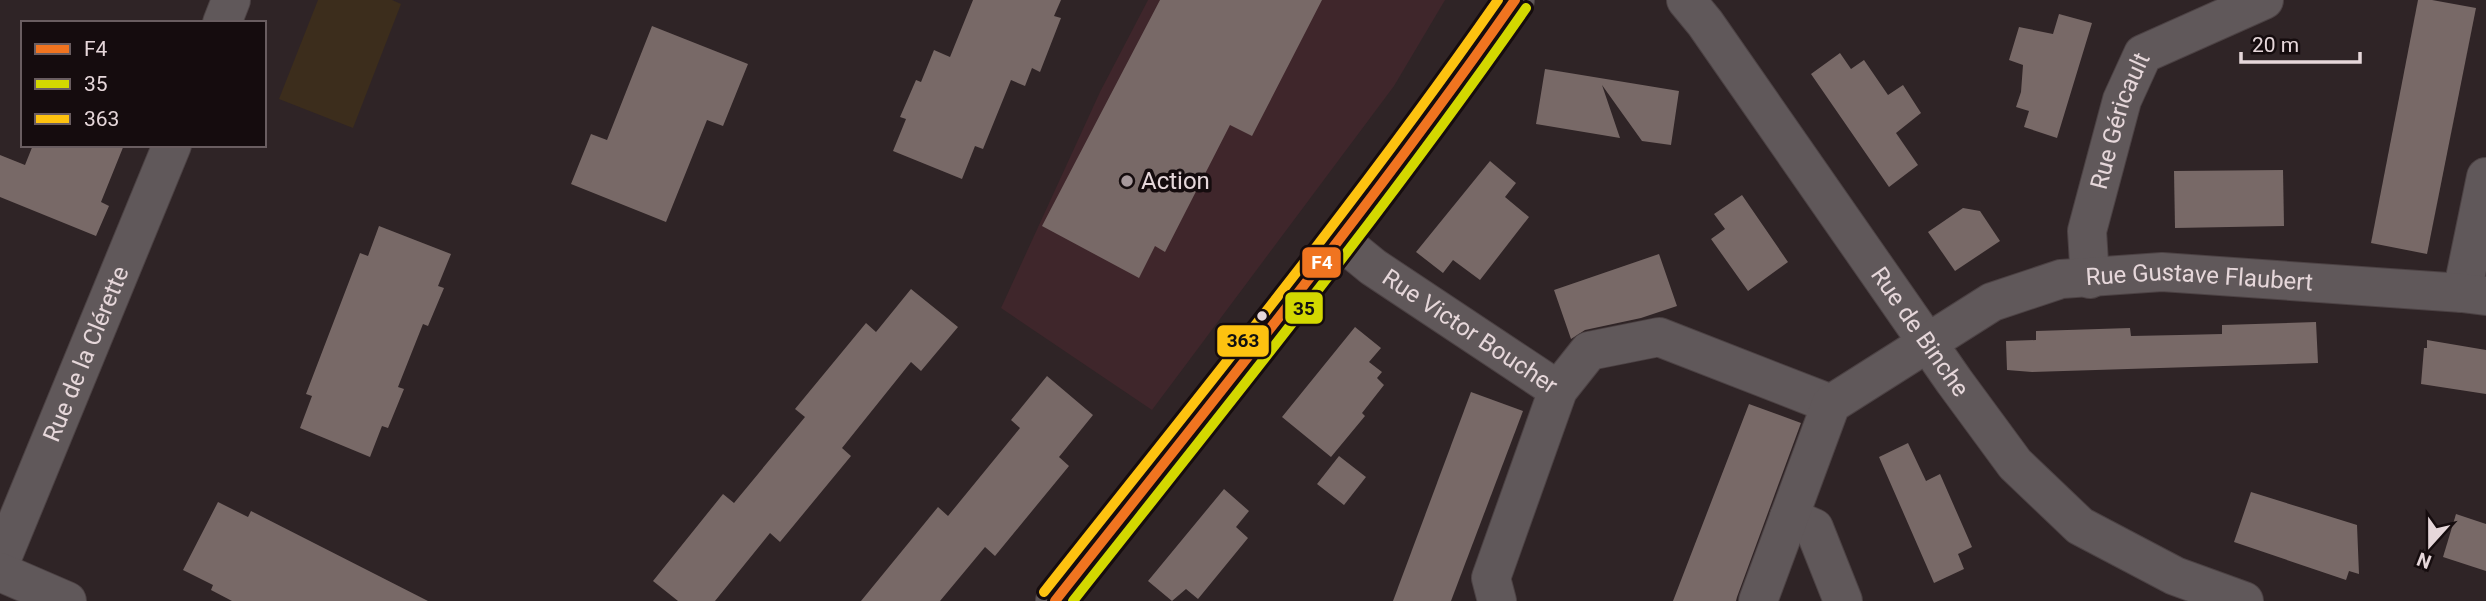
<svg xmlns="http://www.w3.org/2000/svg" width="2486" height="601" font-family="Roboto,sans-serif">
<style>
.built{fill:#3f262b}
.green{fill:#3c2d1c}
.building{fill:#786967}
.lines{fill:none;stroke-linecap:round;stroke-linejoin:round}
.minor-casing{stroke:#4c4244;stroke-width:40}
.minor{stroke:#60585a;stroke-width:38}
.bus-1-casing{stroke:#150c0e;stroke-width:16}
.bus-2-casing{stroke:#150c0e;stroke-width:16}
.bus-3-casing{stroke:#150c0e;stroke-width:16}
.bus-1{stroke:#f07420;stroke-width:10}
.bus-2{stroke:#d3d800;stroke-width:10}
.bus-3{stroke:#fdc210;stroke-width:10}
.poi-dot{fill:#a6989b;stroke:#150c0e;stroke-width:2.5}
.bus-dot{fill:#e6d7da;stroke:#150c0e;stroke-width:2.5}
.labels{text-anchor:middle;stroke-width:7;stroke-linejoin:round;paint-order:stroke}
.street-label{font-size:24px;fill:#e6d7da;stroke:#150c0e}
.poi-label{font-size:24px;fill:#e6d7da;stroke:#150c0e;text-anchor:start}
.line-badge{stroke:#150c0e;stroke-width:2.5}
.badge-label{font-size:19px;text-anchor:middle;font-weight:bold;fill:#fff}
.pale-badge-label{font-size:19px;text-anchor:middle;font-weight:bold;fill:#111}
</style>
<rect width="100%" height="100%" fill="#2f2426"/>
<!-- built -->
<path class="built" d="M1148 0H1445L1394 86 1152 410 1001 308 1100 92Z"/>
<!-- green -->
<path class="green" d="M318 0H392L401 4 353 128 279 99Z"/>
<!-- building -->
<g class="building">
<path d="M973 0H1061L1054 16 1061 18 1040 72 1032 68 1025 86 1011 80 983 149 975 146 962 179 893 151 906 119 900 117 916 80 921 82 934 50 950 57Z"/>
<path d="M1160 0H1322L1252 136 1230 125 1165 252 1155 246 1139 278 1042 226Z"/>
<path d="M2418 0H2432L2476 8 2427 254 2371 243Z"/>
<path d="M2059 14 2092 23 2057 138 2024 127 2029 111 2016 107 2021 92 2023 65 2009 60 2019 27 2053 34Z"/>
<path d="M652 26 748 64 723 126 707 120 666 222 571 184 591 134 607 140Z"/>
<path d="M1840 53 1851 69 1864 60 1888 95 1903 85 1921 113 1896 133 1918 165 1889 187 1811 74Z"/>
<path d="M1545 69 1679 91 1671 145 1642 141 1602 85 1620 138 1536 124Z"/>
<path d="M33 145H124L101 202 109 206 96 236 0 197V155L25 165Z"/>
<path d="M1490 161 1516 183 1505 197 1529 217 1480 280 1453 260 1443 273 1416 252Z"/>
<path d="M2283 170 2284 226 2175 228 2174 171Z"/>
<path d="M1742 195 1788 262 1748 291 1711 239 1725 229 1714 214Z"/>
<path d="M1963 208 1980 211 2000 241 1955 271 1928 232Z"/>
<path d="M379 226 451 254 438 286 444 288 428 326 423 324 398 387 404 389 388 428 382 426 370 457 300 428 312 396 306 394 360 253 368 256Z"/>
<path d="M1659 254 1677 306 1641 318 1585 330 1571 339 1554 290Z"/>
<path d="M911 289 958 327 921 371 911 362 842 448 851 456 780 542 770 533 715 601H678L653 581 723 494 734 503 805 417 795 409 866 323 876 332Z"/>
<path d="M2316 322 2318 363 2032 372 2007 370 2006 341 2036 340V331L2130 328 2131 336 2180 335 2222 334V325Z"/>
<path d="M1355 327 1381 348 1369 362 1382 372 1377 378 1384 385 1362 413 1365 416 1331 457 1282 417Z"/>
<path d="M2427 340 2486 350V394L2421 384 2424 348H2427Z"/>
<path d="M1047 376 1093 415 1059 457 1069 466 995 556 985 547 940 601H861L938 507 948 516 1020 428 1011 420Z"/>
<path d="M1471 392 1523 411 1451 601H1393Z"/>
<path d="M1749 404 1801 423 1737 597 1736 601H1673Z"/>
<path d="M1908 443 1926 481 1940 474 1972 547 1958 554 1964 569 1934 583 1879 457Z"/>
<path d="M1339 456 1366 477 1344 505 1317 484Z"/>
<path d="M1224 489 1249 511 1236 527 1248 538 1198 599 1186 589 1172 601 1148 581Z"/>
<path d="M2251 492 2357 525 2359 574 2349 571 2346 580 2234 542Z"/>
<path d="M218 502 248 517 251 511 428 601H232L211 590 213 585 183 570Z"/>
<path d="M2456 514 2486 524V571L2443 557Z"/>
</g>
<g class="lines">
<!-- minor casing -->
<g class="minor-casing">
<g id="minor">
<path id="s1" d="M1686 0 1705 23 1954 381 2015 464 2080 526 2175 576 2244 601"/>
<path d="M222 23 231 0"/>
<path id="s2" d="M1340 240 1373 267 1558 390"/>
<path id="s3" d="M2090 279 2087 231 2122 100 2143 54 2264 0"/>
<path d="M2462 293 2486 177"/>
<path d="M1789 517 1814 528 1843 601"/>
<path id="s4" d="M0 563 172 145"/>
<path d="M0 572 67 601"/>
<path d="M1055 601 1340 240 1462 76 1515 0"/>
<path d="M1497 601 1491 578 1558 390 1589 351 1659 337 1831 404"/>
<path id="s5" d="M1758 601 1831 404 1992 302 2061 279 2162 272 2462 293 2486 296"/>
</g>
</g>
<!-- minor -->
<use href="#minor" class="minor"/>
<!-- bus-1 casing -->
<g class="bus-1-casing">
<path id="bus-1" d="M1055 601C1211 403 1371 207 1515 0"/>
</g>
<!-- bus-2 casing -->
<g class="bus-2-casing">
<path id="bus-2" d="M1073 601C1227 406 1384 212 1526 8"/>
</g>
<!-- bus-3 casing -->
<g class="bus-3-casing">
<path id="bus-3" d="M1044 592C1198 397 1356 204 1498 0"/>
</g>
<!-- bus-1 -->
<use href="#bus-1" class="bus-1"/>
<!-- bus-2 -->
<use href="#bus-2" class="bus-2"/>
<!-- bus-3 -->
<use href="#bus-3" class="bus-3"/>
</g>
<!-- markers -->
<circle class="poi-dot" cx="1127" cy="181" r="7"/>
<circle class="bus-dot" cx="1262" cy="316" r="6"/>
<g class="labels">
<!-- street labels -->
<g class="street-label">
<text dy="8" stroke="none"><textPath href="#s3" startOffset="163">Rue Géricault</textPath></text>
<text dy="8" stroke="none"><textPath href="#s5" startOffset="612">Rue Gustave Flaubert</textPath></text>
<text dy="8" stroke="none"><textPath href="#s2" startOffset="159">Rue Victor Boucher</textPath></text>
<text dy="8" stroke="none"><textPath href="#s1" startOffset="406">Rue de Binche</textPath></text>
<text dy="8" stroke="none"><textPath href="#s4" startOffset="226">Rue de la Clérette</textPath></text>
</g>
<!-- poi labels -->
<g class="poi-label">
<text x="1141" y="189">Action</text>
</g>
</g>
<g class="line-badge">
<rect x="1301" y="246" width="41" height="33" rx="7" fill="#f07420"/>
<rect x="1284" y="291" width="40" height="34" rx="7" fill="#d3d800"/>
<rect x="1216" y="324" width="54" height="34" rx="7" fill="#fdc210"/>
</g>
<g class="badge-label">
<text x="1322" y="269">F4</text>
</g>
<g class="pale-badge-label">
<text x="1304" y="315">35</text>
<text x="1243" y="347">363</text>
</g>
<!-- legend -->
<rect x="21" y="21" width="245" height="126" fill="#150c0e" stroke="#695d60" stroke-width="2"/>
<rect x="35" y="44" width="35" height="10" fill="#f07420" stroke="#695d60" stroke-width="2"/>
<text x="84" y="56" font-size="21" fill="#e6d7da">F4</text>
<rect x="35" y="79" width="35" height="10" fill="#d3d800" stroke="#695d60" stroke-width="2"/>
<text x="84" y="91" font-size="21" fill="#e6d7da">35</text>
<rect x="35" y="114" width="35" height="10" fill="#fdc210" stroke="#695d60" stroke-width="2"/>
<text x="84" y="126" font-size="21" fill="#e6d7da">363</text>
<!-- north arrow -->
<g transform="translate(2430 545) rotate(201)" stroke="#150c0e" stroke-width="5" paint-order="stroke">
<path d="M0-5L12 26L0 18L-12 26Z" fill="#e6d7da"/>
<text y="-10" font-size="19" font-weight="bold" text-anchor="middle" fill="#e6d7da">N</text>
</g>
<!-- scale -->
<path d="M2241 52v10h119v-10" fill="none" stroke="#e6d7da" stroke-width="3.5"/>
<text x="2252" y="52" font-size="21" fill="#e6d7da" stroke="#150c0e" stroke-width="5" paint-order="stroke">20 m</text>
</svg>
